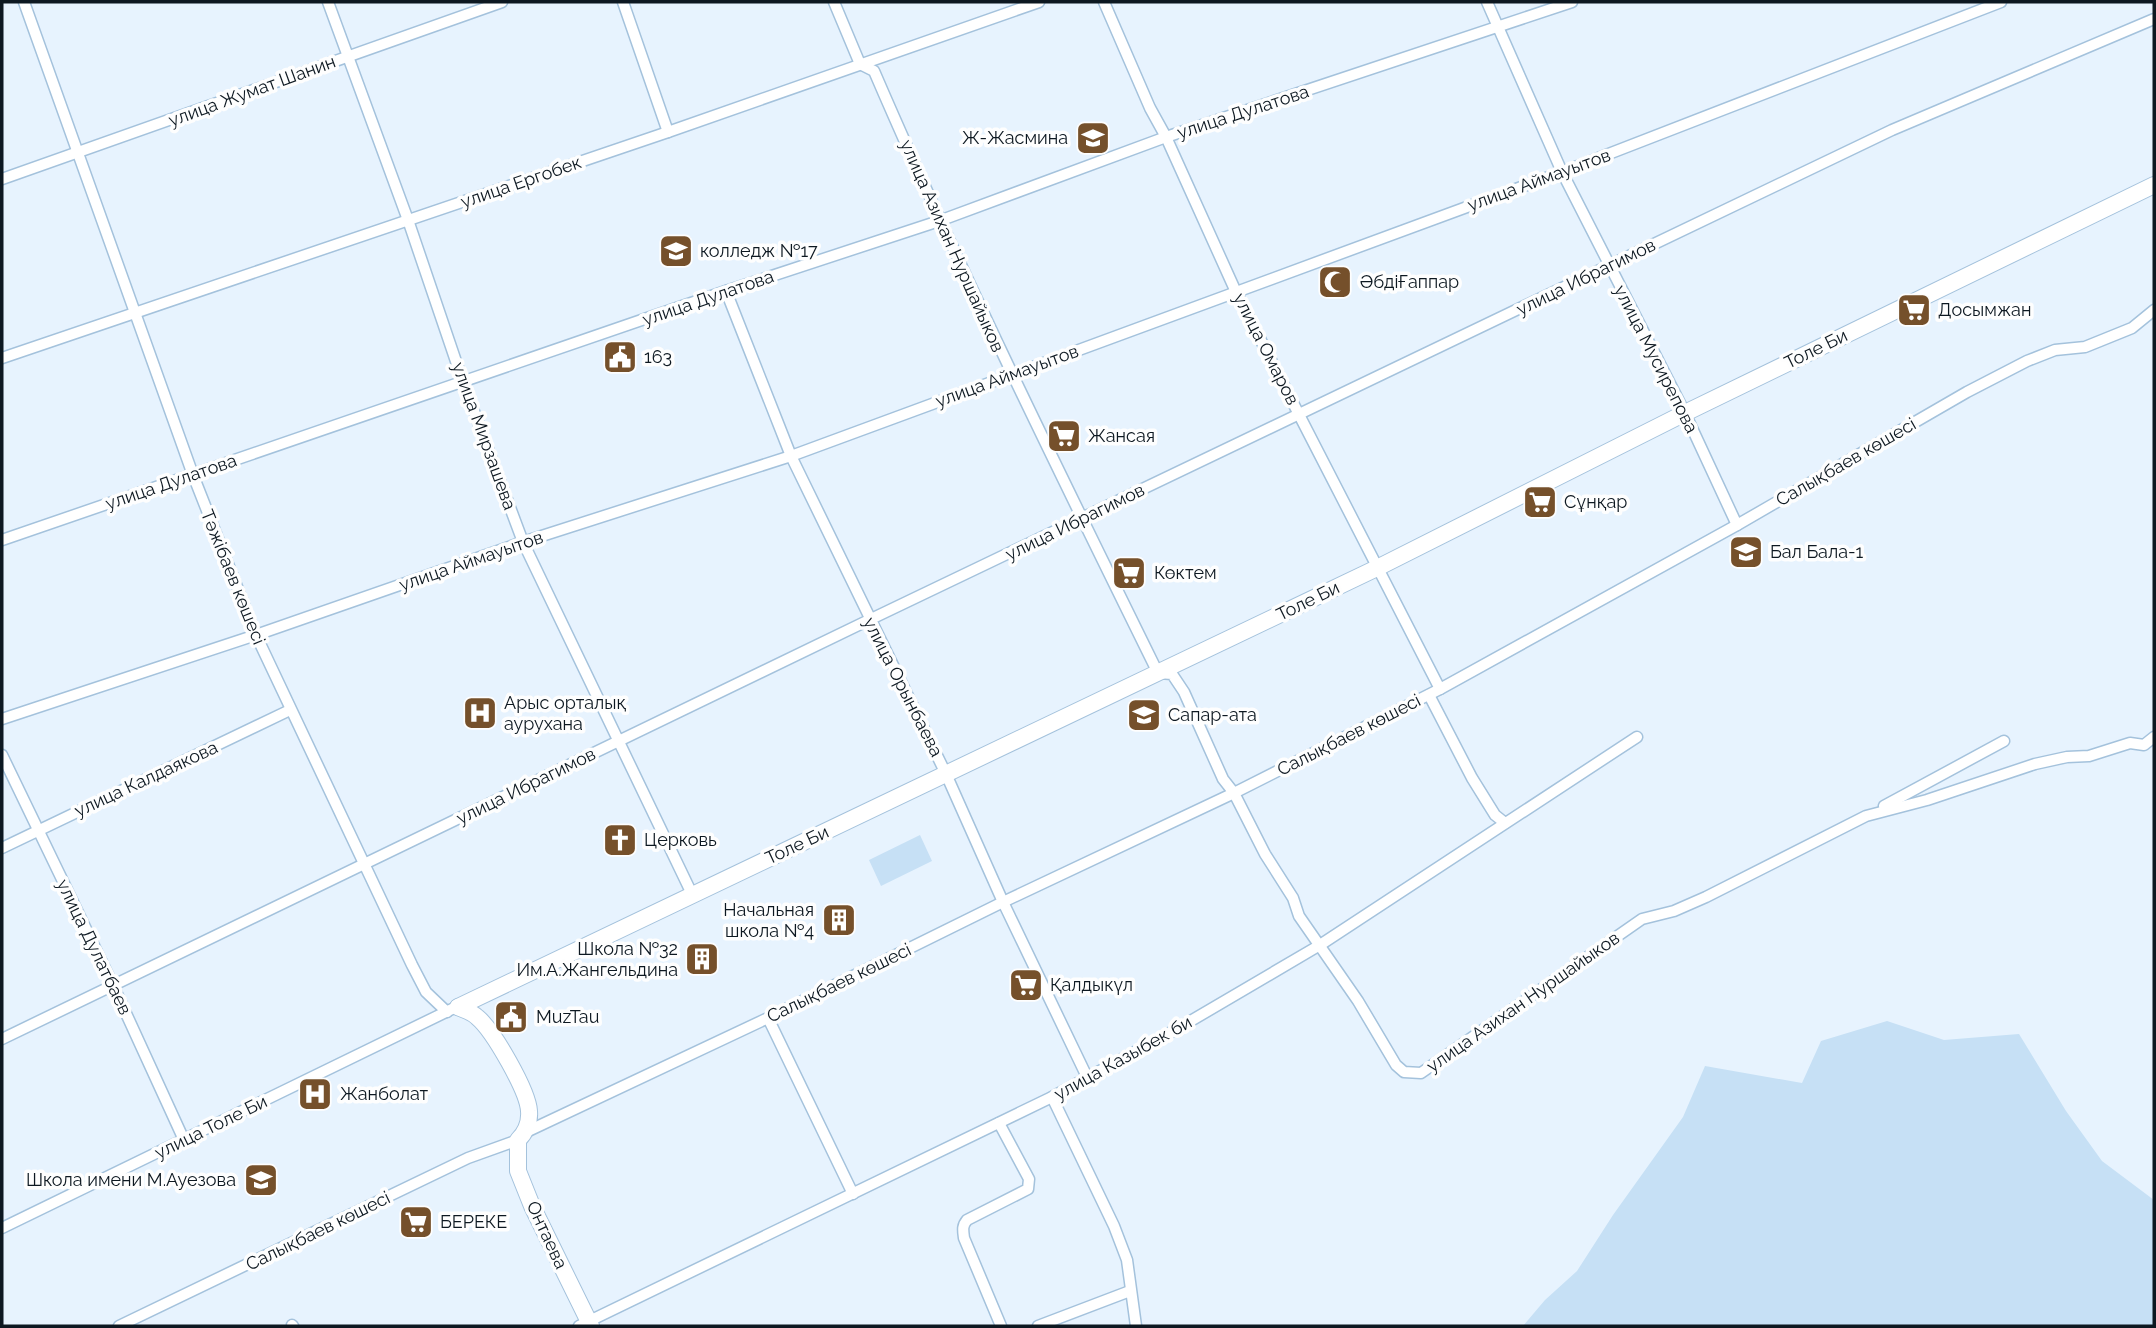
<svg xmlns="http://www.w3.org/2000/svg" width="2156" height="1328" font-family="Raleway,sans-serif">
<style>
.green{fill:#c6e0f5}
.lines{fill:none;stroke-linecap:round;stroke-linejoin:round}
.street-casing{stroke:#a4c2dc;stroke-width:13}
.secondary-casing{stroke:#a4c2dc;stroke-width:18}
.street{stroke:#fff;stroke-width:10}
.secondary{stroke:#fff;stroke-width:16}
.labels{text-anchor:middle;stroke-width:7;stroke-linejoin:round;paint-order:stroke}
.street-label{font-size:18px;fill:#0d1821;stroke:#fefefe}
.poi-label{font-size:18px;fill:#0d1821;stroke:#fefefe;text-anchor:start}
</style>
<rect width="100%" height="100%" fill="#e7f3fe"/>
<!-- green -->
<g class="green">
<path d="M920 835 932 861 881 886 869 860Z"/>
<path d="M1887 1021 1944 1040 2019 1034 2066 1111 2102 1161 2154 1200V1326H1523L1545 1300 1577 1271 1613 1215 1683 1117 1705 1066 1802 1083 1821 1041Z"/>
</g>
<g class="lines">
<!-- street casing -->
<g class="street-casing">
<g id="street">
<path d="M24 2 193 475 256 635 412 965 426 992 447 1012"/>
<path d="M328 2 408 220 463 382 523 542 692 894"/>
<path d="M623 2 668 132"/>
<path d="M834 2 860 64 874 71C962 275 1060 474 1158 673L1172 674 1184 692 1223 779 1234 793 1265 854 1293 898 1299 916 1358 1001 1396 1065 1404 1072 1421 1073 1642 919 1674 911 1706 897 1866 816 1927 800 2035 764 2067 757 2089 756 2130 743 2144 745 2154 737"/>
<path d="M1104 2 1150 108 1166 137 1236 292 1440 689"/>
<path d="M1487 2 1562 172 1685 413 1737 525"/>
<path d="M2 179 502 2"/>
<path d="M726 291 791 456 946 774 1003 902 1088 1079"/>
<path d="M2 358 668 132 1039 2"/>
<path d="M2 540 726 291 939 221 1166 137 1572 2"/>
<path d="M1429 695 1472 778 1495 815 1505 823"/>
<path d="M2 719 256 635 523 542 791 456 1562 172 2001 2"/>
<path d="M2 755 113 985 184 1140"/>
<path d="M1884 806 2004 741"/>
<path d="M2 848 290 710"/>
<path d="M768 1018 853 1194"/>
<path d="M2 1039 869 620 1892 130 2154 19"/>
<path d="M1052 1097 1114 1226 1127 1260 1136 1326"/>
<path d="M999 1123 1029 1179 1028 1189 967 1220C962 1226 963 1230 964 1238L1001 1326"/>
<path d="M526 1132 768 1018 1003 902 1234 793 1440 689 1737 525 1967 392 2027 361 2055 350 2085 347 2132 328 2154 310"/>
<path d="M2 1228 452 1009"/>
<path d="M292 1325 293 1326"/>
<path d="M119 1326 468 1158 518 1140"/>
<path d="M579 1326 1052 1097 1177 1029 1320 945 1637 737"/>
<path d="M1038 1326 1130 1291"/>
</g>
</g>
<!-- secondary casing -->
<g class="secondary-casing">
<g id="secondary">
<path d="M458 1007 1379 567 1685 413 2154 185"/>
<path d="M458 1007C464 1010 472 1012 477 1017 493 1030 528 1091 529 1111 530 1123 526 1132 518 1140V1171L532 1206 591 1326"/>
</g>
</g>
<!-- street -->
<use href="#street" class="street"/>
<!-- secondary -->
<use href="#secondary" class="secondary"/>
</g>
<!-- icons -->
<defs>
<g id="school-square" transform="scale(1.75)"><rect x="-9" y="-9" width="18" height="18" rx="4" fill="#75502b" stroke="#fefefe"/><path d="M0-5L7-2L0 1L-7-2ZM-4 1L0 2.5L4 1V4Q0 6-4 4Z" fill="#fff"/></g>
<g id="university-square" transform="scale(1.75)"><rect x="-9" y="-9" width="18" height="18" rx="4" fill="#75502b" stroke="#fefefe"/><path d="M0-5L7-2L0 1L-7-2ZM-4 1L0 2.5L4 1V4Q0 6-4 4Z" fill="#fff"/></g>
<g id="mosque-square" transform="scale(1.75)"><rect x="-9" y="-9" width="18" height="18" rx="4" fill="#75502b" stroke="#fefefe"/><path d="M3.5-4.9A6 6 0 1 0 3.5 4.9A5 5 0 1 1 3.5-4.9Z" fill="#fff"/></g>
<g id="supermarket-square" transform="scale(1.75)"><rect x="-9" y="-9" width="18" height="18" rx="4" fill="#75502b" stroke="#fefefe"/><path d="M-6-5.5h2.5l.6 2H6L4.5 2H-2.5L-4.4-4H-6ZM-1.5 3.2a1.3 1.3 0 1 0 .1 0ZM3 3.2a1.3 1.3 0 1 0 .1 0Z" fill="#fff"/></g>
<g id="civic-square" transform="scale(1.75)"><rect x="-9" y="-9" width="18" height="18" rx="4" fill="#75502b" stroke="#fefefe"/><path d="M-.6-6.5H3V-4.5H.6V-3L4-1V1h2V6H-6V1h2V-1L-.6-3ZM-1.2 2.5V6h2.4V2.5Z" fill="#fff"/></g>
<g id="hospital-square" transform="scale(1.75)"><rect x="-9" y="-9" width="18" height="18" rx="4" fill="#75502b" stroke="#fefefe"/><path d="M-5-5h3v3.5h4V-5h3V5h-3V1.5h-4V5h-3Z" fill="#fff"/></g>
<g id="church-square" transform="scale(1.75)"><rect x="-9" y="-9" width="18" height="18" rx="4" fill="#75502b" stroke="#fefefe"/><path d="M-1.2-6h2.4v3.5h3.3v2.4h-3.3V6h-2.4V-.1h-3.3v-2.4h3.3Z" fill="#fff"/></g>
<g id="building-square" transform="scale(1.75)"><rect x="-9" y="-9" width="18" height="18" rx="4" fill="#75502b" stroke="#fefefe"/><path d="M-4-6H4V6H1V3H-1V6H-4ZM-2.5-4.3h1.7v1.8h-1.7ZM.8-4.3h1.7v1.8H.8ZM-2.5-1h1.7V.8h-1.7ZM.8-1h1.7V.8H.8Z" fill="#fff"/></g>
</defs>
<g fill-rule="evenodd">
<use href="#school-square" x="1093" y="138"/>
<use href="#university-square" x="676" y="251"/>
<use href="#mosque-square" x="1335" y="282"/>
<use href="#supermarket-square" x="1914" y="310"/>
<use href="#civic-square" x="620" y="357"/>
<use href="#supermarket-square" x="1064" y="436"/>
<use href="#supermarket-square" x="1540" y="502"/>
<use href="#school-square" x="1746" y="552"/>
<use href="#supermarket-square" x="1129" y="573"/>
<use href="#hospital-square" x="480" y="713"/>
<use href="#school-square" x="1144" y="715"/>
<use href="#church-square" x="620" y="840"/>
<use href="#building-square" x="839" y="920"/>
<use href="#building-square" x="702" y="959"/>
<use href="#supermarket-square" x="1026" y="985"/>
<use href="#civic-square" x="511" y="1017"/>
<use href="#hospital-square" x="315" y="1094"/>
<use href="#school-square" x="261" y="1180"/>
<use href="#supermarket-square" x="416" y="1222"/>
</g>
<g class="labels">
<!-- street labels -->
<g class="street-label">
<text transform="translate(252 91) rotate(-20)" y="6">улица Жумат Шанин</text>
<text transform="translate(1243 112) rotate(-18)" y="6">улица Дулатова</text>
<text transform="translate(1539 180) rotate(-20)" y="6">улица Аймауытов</text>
<text transform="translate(521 182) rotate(-19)" y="6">улица Ергобек</text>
<text transform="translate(952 246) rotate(66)" y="6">улица Азихан Нуршайыков</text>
<text transform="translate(1586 277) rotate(-26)" y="6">улица Ибрагимов</text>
<text transform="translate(708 298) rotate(-19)" y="6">улица Дулатова</text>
<text transform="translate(1266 349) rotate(63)" y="6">улица Омаров</text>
<text transform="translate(1816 349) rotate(-26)" y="6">Толе Би</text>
<text transform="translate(1656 359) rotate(63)" y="6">улица Мусирепова</text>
<text transform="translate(1007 376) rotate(-20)" y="6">улица Аймауытов</text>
<text transform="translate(484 436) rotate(70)" y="6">улица Мирзашева</text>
<text transform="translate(1846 462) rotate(-30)" y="6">Салықбаев көшесі</text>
<text transform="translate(171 482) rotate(-19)" y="6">улица Дулатова</text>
<text transform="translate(1075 522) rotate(-26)" y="6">улица Ибрагимов</text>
<text transform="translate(471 561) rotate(-19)" y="6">улица Аймауытов</text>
<text transform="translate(233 577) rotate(68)" y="6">Тәжібаев көшесі</text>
<text transform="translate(1308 601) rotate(-26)" y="6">Толе Би</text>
<text transform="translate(903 687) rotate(63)" y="6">улица Орынбаева</text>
<text transform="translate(1349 735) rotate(-27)" y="6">Салықбаев көшесі</text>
<text transform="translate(146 779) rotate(-25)" y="6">улица Калдаякова</text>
<text transform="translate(526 786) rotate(-26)" y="6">улица Ибрагимов</text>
<text transform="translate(797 845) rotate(-25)" y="6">Толе Би</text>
<text transform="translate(94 947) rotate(64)" y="6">улица Дулатбаев</text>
<text transform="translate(839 983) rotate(-26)" y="6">Салықбаев көшесі</text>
<text transform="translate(1523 1002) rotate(-35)" y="6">улица Азихан Нуршайыков</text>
<text transform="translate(1123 1058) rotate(-29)" y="6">улица Казыбек би</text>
<text transform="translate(211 1127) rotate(-26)" y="6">улица Толе Би</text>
<text transform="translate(318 1231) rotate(-26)" y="6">Салықбаев көшесі</text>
<text transform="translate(547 1235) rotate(65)" y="6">Онтаева</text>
</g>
<!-- poi labels -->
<g class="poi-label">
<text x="1068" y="144" text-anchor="end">Ж-Жасмина</text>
<text x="700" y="257">колледж №17</text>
<text x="1360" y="288">ӘбдіҒаппар</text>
<text x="1938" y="316">Досымжан</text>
<text x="644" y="363">163</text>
<text x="1088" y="442">Жансая</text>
<text x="1564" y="508">Cұнқар</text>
<text x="1770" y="558">Бал Бала-1</text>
<text x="1154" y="579">Көктем</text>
<text x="504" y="709">Арыс орталық<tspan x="504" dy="21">аурухана</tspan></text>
<text x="1168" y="721">Сапар-ата</text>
<text x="644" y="846">Церковь</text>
<text x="814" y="916" text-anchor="end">Начальная<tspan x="814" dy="21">школа №4</tspan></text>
<text x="678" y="955" text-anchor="end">Школа №32<tspan x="678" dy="21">Им.А.Жангельдина</tspan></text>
<text x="1050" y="991">Қалдыкүл</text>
<text x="536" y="1023">MuzTau</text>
<text x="340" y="1100">Жанболат</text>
<text x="236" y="1186" text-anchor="end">Школа имени М.Ауезова</text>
<text x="440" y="1228">БЕРЕКЕ</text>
</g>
</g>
<!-- border -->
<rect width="2156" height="1328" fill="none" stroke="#0d1821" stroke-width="7"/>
</svg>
